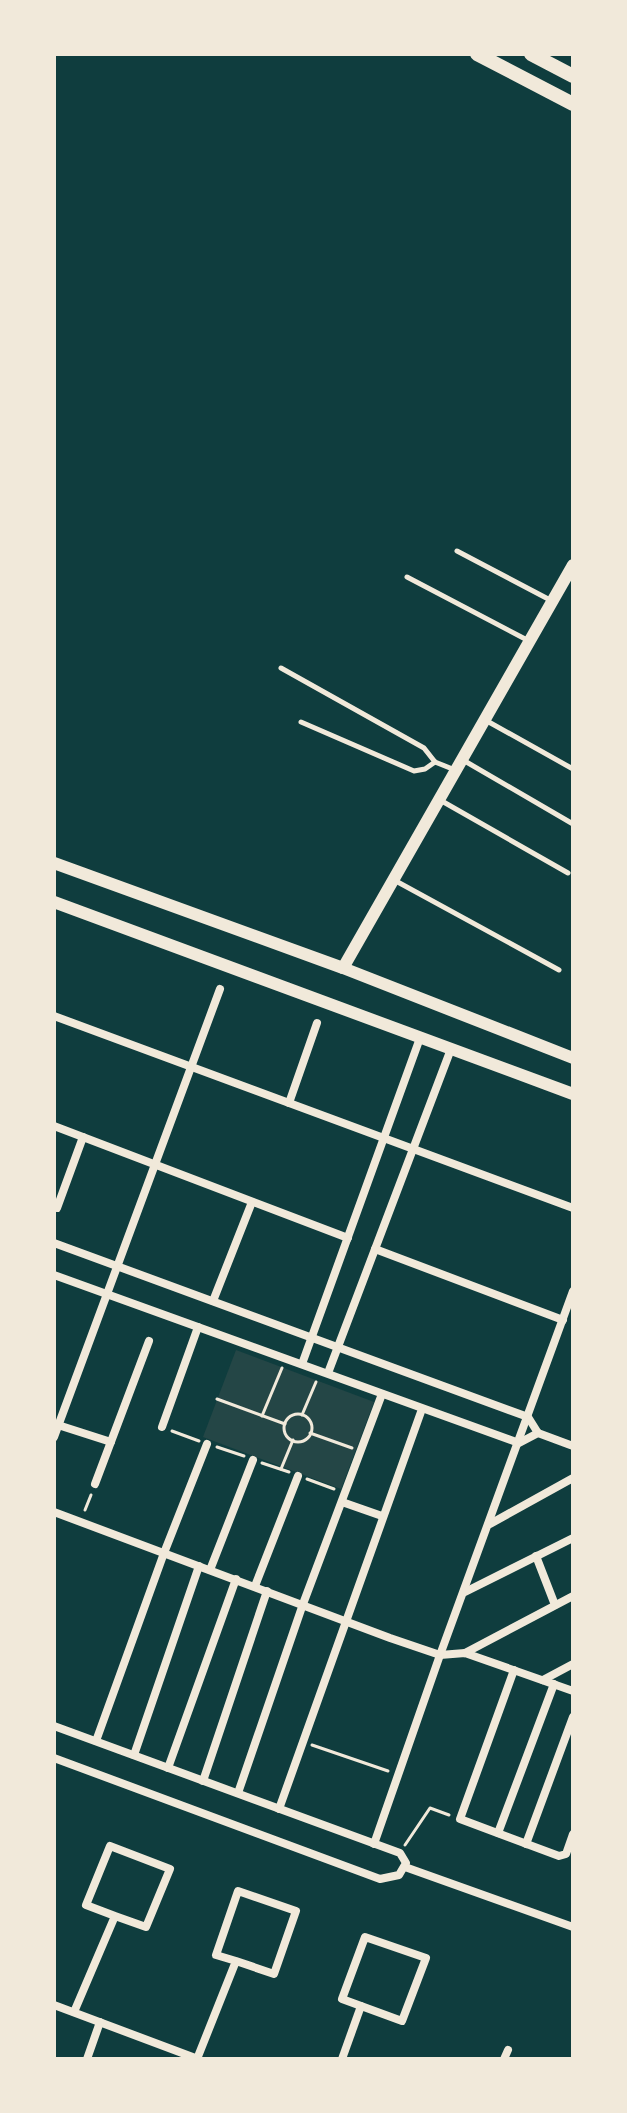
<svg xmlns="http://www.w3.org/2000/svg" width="627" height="2113" font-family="Arial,sans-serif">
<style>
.green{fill:#244646}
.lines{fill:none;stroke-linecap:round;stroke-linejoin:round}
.path{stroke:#f1e9da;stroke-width:3}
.service{stroke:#f1e9da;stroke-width:5}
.minor{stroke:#f1e9da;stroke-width:8}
.secondary{stroke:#f1e9da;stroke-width:12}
.primary{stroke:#f1e9da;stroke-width:14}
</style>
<rect width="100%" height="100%" fill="#0f3d3e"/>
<!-- green -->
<path class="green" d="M236 1350 374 1402 341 1489 203 1437Z"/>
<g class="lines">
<!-- path -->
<g class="path">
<path d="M217 1399 285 1424"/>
<circle cx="298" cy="1428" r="14"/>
<path d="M302 1415 316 1382"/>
<path d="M262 1416 282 1368"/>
<path d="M172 1431 199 1441"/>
<path d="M310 1433 352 1448"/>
<path d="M217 1447 244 1456"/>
<path d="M262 1463 289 1472"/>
<path d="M281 1469 293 1440"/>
<path d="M307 1479 334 1489"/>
<path d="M85 1510 91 1495"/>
<path d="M312 1745 388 1771"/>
<path d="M405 1845 430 1808 449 1815"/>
</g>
<!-- service -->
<g class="service">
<path d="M457 551 552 601"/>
<path d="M407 577 529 641"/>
<path d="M281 668 424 748 435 762 455 770"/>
<path d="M487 721 573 769"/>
<path d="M301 722 414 771 425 769 435 762"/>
<path d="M463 760 573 824"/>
<path d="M440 800 568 873"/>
<path d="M394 880 559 970"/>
</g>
<!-- minor -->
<g class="minor">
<path d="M54 1016 573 1208"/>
<path d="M289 1103 317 1023"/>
<path d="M54 1126 348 1238"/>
<path d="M57 1208 83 1137"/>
<path d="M54 1243 528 1417 538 1433 573 1446"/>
<path d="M375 1249 563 1320"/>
<path d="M54 1275 519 1443 538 1433"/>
<path d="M213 1301 252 1202"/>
<path d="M302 1364 420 1038"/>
<path d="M328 1373 451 1049"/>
<path d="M58 1425 111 1442"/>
<path d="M162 1427 198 1327"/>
<path d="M54 1437 220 989"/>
<path d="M95 1484 149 1341"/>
<path d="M342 1502 382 1516"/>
<path d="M54 1512 390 1638 440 1655 465 1653 573 1691"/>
<path d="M490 1524 573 1478"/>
<path d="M536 1556 555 1605"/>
<path d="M210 1570 253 1460"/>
<path d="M255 1586 298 1476"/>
<path d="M465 1592 573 1538"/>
<path d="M465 1653 573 1596"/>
<path d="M514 1670 460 1819 559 1856 566 1854 573 1834"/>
<path d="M543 1680 573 1664"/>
<path d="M54 1726 400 1853 406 1863 399 1875 380 1879 54 1758"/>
<path d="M96 1741 164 1553 207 1444"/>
<path d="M134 1755 199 1566"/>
<path d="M168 1768 236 1579"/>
<path d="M203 1781 267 1591"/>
<path d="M238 1793 303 1604 382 1394"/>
<path d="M279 1809 422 1409"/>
<path d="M498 1833 554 1684"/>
<path d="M374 1844 440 1655 573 1291"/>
<path d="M526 1844 573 1717"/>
<path d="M405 1867 573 1927"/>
<path d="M365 1937 426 1958 402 2021 342 1999Z"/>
<path d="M54 2005 198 2059"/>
<path d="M74 2012 115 1916 146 1927 170 1869 110 1846 86 1905 115 1916"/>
<path d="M87 2059 100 2022"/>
<path d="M197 2059 236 1961 274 1974 296 1911 238 1891 216 1955 236 1961"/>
<path d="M342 2059 361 2006"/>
<path d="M504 2059 508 2050"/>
</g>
<!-- secondary -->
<g class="secondary">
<path d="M54 863 343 968 573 1058"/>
<path d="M54 902 573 1094"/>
<path d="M343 968 573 565"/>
</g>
<!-- primary -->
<g class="primary">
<path d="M477 54 573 104"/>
<path d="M531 54 573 76"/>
</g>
</g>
<!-- border -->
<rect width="627" height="2113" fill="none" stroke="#f1e9da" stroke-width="112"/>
</svg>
